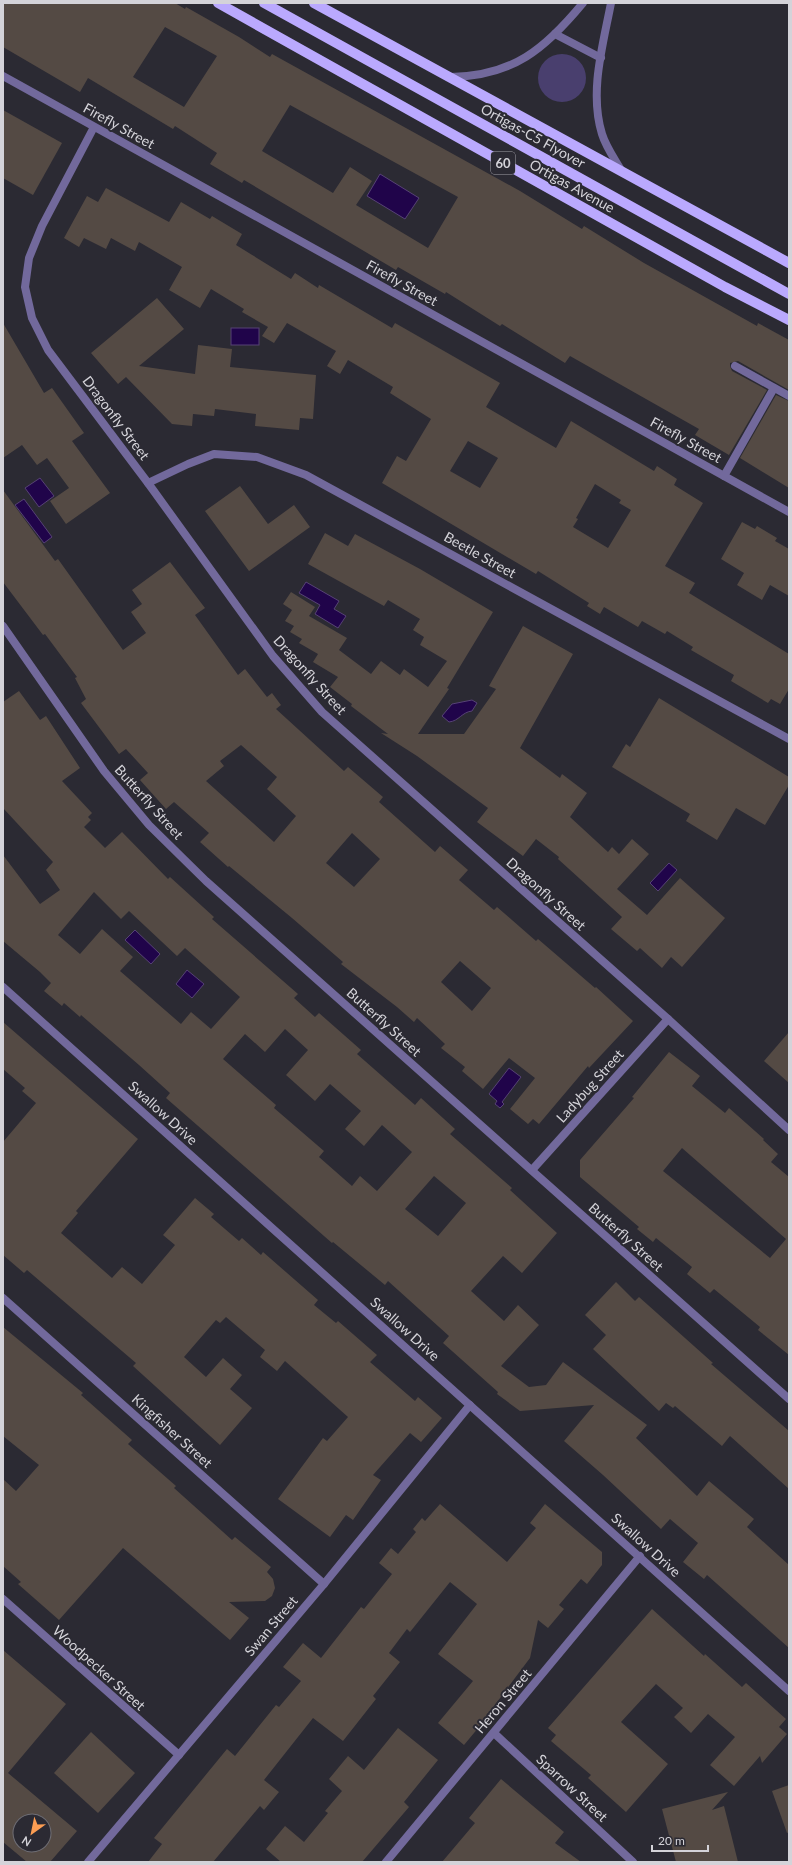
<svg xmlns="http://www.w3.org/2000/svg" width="792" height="1865" font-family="Lato,sans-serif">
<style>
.green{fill:#493f6e}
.water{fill:#20044a;stroke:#564275}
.building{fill:#544a44;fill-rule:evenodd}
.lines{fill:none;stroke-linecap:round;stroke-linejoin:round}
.street{stroke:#72699c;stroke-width:8}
.primary{stroke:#baa9fe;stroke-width:10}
.labels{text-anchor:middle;stroke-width:4;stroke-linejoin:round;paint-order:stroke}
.shield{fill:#2b2a33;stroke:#a1a0a7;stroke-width:1}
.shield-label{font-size:13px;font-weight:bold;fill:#d4d3d9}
.street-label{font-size:14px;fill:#d4d3d9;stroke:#2b2a33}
</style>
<rect width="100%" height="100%" fill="#2b2a33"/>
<!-- green -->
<circle class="green" cx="562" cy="78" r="24"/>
<!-- water -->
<g class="water">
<path d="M380 174 419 198 405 219 367 196Z"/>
<rect x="231" y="328" width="28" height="17"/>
<path d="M40 478 54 496 39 507 25 488Z"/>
<path d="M24 499 52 537 44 543 15 505Z"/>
<path d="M306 582 339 601 334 609 346 616 338 628 315 614 320 605 299 593Z"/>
<path d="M472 700 477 703 472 711C462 712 459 721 449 722L442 716 452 704Z"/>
<path d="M669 863 677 870 658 891 650 883Z"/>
<path d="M135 930 160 954 151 964 125 940Z"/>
<path d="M187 970 204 984 192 998 176 984Z"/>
<path d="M509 1068 521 1077 502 1102 504 1104 500 1108 495 1104 497 1101 489 1094Z"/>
</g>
<!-- building -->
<g class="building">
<path d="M3 3H175L185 9 186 7 239 37 270 57 272 54 520 191 582 229 584 226 644 263 757 326 758 323 789 340V390L738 361 730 363V366L732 371 767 390 729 455 695 435 699 429 570 356 565 363 502 324 500 326 446 292 445 294 398 267 396 270 244 180 242 183 210 164 217 153 175 126 173 129 88 78 80 92 3 47ZM165 27 217 56 184 107 133 77ZM290 105 458 197 428 248 356 205 372 181 350 167 333 193 262 151Z"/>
<path d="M3 110 62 143 33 195 3 178Z"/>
<path d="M106 188 169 222 181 202 210 219 212 216 242 234 236 245 291 279 295 273 318 288 319 285 392 328 395 323 500 383 486 407 556 448 571 421 654 471 657 466 677 479 674 485 703 503 665 566 695 583 689 593 789 654V689L780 704 771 699 768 703 731 681 734 675 691 650 693 647 667 631 665 634 642 621 638 627 604 607 600 614 587 606 589 603 538 571 536 574 382 483 397 456 406 461 431 419 390 393 393 387 348 360 340 374 327 366 336 351 287 323 274 343 262 336 268 327 242 312 244 309 211 289 200 308 169 290 182 267 139 242 135 251 111 238 106 249 84 238 79 247 64 238 87 196 98 202ZM468 441 498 458 480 488 450 471ZM595 484 621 500 619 503 631 510 608 548 573 527 578 519 576 518Z"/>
<path d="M157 298 184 329 139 366 195 374 198 345 232 349 230 367 316 375 313 419 300 418 299 430 255 426 256 414 215 409 214 416 193 414 192 426 172 424 126 377 118 384 91 353Z"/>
<path d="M3 323 44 393 52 388 84 433 72 441 110 493 66 524 50 501 69 488 47 458 37 465 22 445 3 458Z"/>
<path d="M776 395 789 401V488L740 458Z"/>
<path d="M240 486 268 524 294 505 310 527 249 571 205 511Z"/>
<path d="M3 490 55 561 58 559 123 650 146 633 131 612 142 604 132 590 170 562 205 608 195 615 238 675 245 669 267 697 272 693 281 705 276 709 344 771 348 767 383 797 379 802 435 852 440 846 468 870 459 880 494 910 497 907 536 941 538 939 595 988 596 987 633 1021 589 1068 588 1066 539 1124 533 1119 528 1124 510 1109 535 1078 509 1058 483 1089 462 1071 465 1067 441 1048 445 1044 417 1018 414 1022 397 1007 341 964 343 962 292 918 229 866 228 867 200 842 209 833 174 802 166 809 140 780 148 773 126 749 119 754 81 703 86 699 75 678 77 677 45 634 43 635 3 582ZM241 745 277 777 267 789 296 816 274 842 206 781 224 766 220 761ZM352 833 380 859 354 887 326 863ZM460 961 491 988 472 1011 441 982Z"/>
<path d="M742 522 755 529 757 526 777 538 775 541 789 549V596L770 585 762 600 737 585 744 573 721 559Z"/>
<path d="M325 533 348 546 355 534 420 569 493 612 447 688 449 689 418 734H464L496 689 489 686 523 626 573 654 520 748 560 778 562 774 587 793 570 817 608 852 612 847 619 854 632 839 649 854 617 889 647 915 680 878 725 918 682 967 671 957 662 968 640 948 637 951 611 929 622 917 558 859 559 857 536 839 523 856 477 822 488 808 417 756 381 733 388 734 351 706 352 704 330 687 338 677 313 662 318 654 299 643 302 639 290 632 294 626 285 621 292 610 283 604 291 592 315 607 309 616 347 638 339 650 371 674 381 661 400 675 404 669 428 687 447 661 420 645 424 637 413 630 420 619 388 600 384 606 308 564Z"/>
<path d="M19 691 40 720 46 716 80 768 62 781 92 813 88 817 91 820 84 827 105 848 122 832 168 879 170 877 214 917 212 919 298 994 294 998 315 1017 319 1013 361 1050 357 1054 415 1105 421 1098 455 1129 450 1134 512 1188 510 1190 557 1233 522 1273 503 1256 471 1291 504 1321 518 1305 539 1325 501 1366 529 1387 546 1385 563 1362 647 1425 636 1438 697 1496 709 1481 754 1519 747 1527 789 1565V1648L707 1575 704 1579 683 1562 698 1543 670 1519 661 1529 603 1475 564 1441 594 1405 520 1411 497 1394 498 1392 443 1343 449 1336 388 1281 385 1285 333 1242 332 1243 166 1098 170 1093 139 1065 81 1015 80 1017 64 1003 62 1006 44 991 51 983 40 972 3 941V855L40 904 60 890 46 870 53 862 3 808V702ZM94 892 121 919 129 911 177 956 185 948 240 997 211 1029 191 1012 181 1024 120 971 133 957 102 929 80 954 58 935ZM285 1029 308 1050 286 1075 315 1101 330 1084 361 1111 345 1129 364 1146 382 1125 412 1152 377 1191 360 1176 352 1186 319 1157 324 1151 274 1108 276 1105 223 1059 245 1034 265 1052ZM434 1176 466 1203 438 1236 405 1209Z"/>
<path d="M659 698 789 777V785L765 825 736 808 717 840 686 821 690 814 612 767 626 744 630 747Z"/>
<path d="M3 1022 138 1139 76 1211 78 1213 61 1233 112 1278 122 1267 142 1284 175 1245 163 1235 195 1198 214 1214 211 1217 239 1241 242 1238 261 1255 263 1252 318 1300 314 1305 336 1323 338 1321 377 1355 370 1362 415 1401 418 1397 442 1418 421 1442 410 1433 373 1475 381 1480 353 1520 346 1515 330 1537 278 1499 323 1438 327 1441 348 1417 285 1361 277 1371 260 1357 265 1350 226 1317 220 1323 216 1320 184 1357 206 1377 223 1358 242 1375 230 1389 252 1408 220 1445 133 1366 136 1363 27 1270 24 1273 3 1255V1142L36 1103 22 1091 25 1088 3 1069Z"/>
<path d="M789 1032V1083L764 1061Z"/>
<path d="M669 1052 700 1076 692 1086 725 1113 729 1108 764 1139 763 1140 778 1154 771 1162 789 1177V1355L758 1330 760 1327 714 1289 710 1293 687 1274 692 1267 656 1238 653 1242 637 1229 639 1227 580 1177V1160L634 1098 632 1097ZM682 1148 786 1239 770 1258 663 1171Z"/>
<path d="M616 1282 635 1301 639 1297 713 1363 711 1364 789 1431V1489L730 1436 722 1446 675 1406 673 1408 666 1403 659 1411 593 1349 606 1335 585 1315Z"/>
<path d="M3 1327 83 1393 81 1395 132 1440 128 1444 176 1486 174 1488 232 1540 235 1537 271 1567 267 1572 273 1579 275 1588 272 1596 265 1601 229 1602 249 1618 230 1640 123 1548 59 1620 18 1584 21 1582 3 1566V1479L16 1491 39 1465 3 1436Z"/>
<path d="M440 1504 507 1562 536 1528 530 1523 545 1504 602 1552V1565L587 1584 581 1579 559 1605 564 1609 548 1628 538 1620 530 1658 488 1714 489 1715 464 1745 438 1723 473 1681 438 1654 477 1604 450 1582 410 1632 407 1629 389 1653 400 1662 373 1696 376 1699 343 1741 313 1718 264 1780 279 1792 264 1810 260 1806 213 1862H148L162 1844 154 1838 227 1749 235 1756 276 1705 279 1707 301 1681 283 1667 303 1643 321 1658 361 1607 364 1609 392 1574 379 1563 391 1548 398 1554 416 1532 413 1529 422 1518 425 1521Z"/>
<path d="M652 1609 704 1656 705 1654 742 1687 746 1683 786 1719 779 1727 787 1734 762 1763 760 1756 734 1786 710 1765 735 1737 708 1714 691 1733 674 1717 683 1708 656 1684 621 1722 668 1764 626 1812 588 1778 591 1775 551 1741 556 1735 548 1728Z"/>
<path d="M3 1650 66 1704 8 1773 77 1831 50 1862H27L3 1842ZM20 1821H44V1845H20Z"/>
<path d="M398 1728 438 1760 404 1802 409 1807 362 1862H281L266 1849 285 1826 304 1842 328 1813 325 1811 342 1791 329 1779 348 1756 364 1770Z"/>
<path d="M91 1732 135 1773 98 1813 54 1773Z"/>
<path d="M501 1779 564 1832 555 1843 581 1862H442L475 1823 469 1818Z"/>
<path d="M789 1785V1832L787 1833 772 1791Z"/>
<path d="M728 1792 712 1810 724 1806 738 1862H676L662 1809Z"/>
</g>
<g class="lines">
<!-- street -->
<g class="street">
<path d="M611 3C603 45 589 92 602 134 606 147 614 158 621 170"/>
<path d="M555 34 601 58"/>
<path d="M3 76 789 512"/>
<path d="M451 77C513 76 545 49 583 3"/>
<path d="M94 127 42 226 29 258 25 287 32 318 48 350 148 483 273 656 322 712 668 1019 789 1130"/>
<path d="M735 366 789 396"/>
<path d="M724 476 774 388"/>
<path d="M148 483 188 464 214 454 257 457 306 475 789 739"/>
<path d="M3 626 104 771 149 825 206 881 789 1399"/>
<path d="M3 987 789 1691"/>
<path d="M532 1170 668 1019"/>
<path d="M3 1298 324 1584"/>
<path d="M3 1599 179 1755"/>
<path d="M494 1733 633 1862"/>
<path d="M88 1862 324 1584 470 1405"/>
<path d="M386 1862 640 1556"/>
</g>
<!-- primary -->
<g class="primary">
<path d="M218 3 725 287 789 320"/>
<path d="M264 3 789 294"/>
<path d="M314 3 789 263"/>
</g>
</g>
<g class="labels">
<!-- shield labels -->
<rect class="shield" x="491" y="152" width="24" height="22" rx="3"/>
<g class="shield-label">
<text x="503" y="168">60</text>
</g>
<!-- street labels -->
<g class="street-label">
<text transform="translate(119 126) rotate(29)" y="5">Firefly Street</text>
<text transform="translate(533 136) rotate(29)" y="5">Ortigas-C5 Flyover</text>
<text transform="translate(572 186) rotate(29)" y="5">Ortigas Avenue</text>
<text transform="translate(402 283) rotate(29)" y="5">Firefly Street</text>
<text transform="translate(116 418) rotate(53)" y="5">Dragonfly Street</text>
<text transform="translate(686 440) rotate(29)" y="5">Firefly Street</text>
<text transform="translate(480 555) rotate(29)" y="5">Beetle Street</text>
<text transform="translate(310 675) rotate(48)" y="5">Dragonfly Street</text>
<text transform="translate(149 802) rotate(48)" y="5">Butterfly Street</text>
<text transform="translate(546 894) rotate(42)" y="5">Dragonfly Street</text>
<text transform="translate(384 1022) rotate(42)" y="5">Butterfly Street</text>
<text transform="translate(590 1086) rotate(-48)" y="5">Ladybug Street</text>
<text transform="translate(163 1113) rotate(42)" y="5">Swallow Drive</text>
<text transform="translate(626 1237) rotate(42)" y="5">Butterfly Street</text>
<text transform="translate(405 1329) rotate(42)" y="5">Swallow Drive</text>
<text transform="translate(172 1431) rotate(42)" y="5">Kingfisher Street</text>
<text transform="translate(646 1545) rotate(42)" y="5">Swallow Drive</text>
<text transform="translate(271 1626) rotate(-50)" y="5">Swan Street</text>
<text transform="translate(99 1668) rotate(42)" y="5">Woodpecker Street</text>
<text transform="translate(503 1701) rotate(-50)" y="5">Heron Street</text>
<text transform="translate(572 1788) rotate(43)" y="5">Sparrow Street</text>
</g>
</g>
<!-- border -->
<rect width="792" height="1865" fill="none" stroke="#d4d3d9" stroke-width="8"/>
<!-- north arrow -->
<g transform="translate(32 1833) rotate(213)"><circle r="19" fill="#2b2a33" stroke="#6f6e75"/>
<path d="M0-3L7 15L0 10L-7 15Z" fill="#fc9d53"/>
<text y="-6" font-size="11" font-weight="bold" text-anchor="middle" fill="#d4d3d9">N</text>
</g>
<!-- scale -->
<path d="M652 1845v6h56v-6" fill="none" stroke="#d4d3d9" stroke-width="2"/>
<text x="658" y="1845" font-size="12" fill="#d4d3d9" stroke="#2b2a33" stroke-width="3" paint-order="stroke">20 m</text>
</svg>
